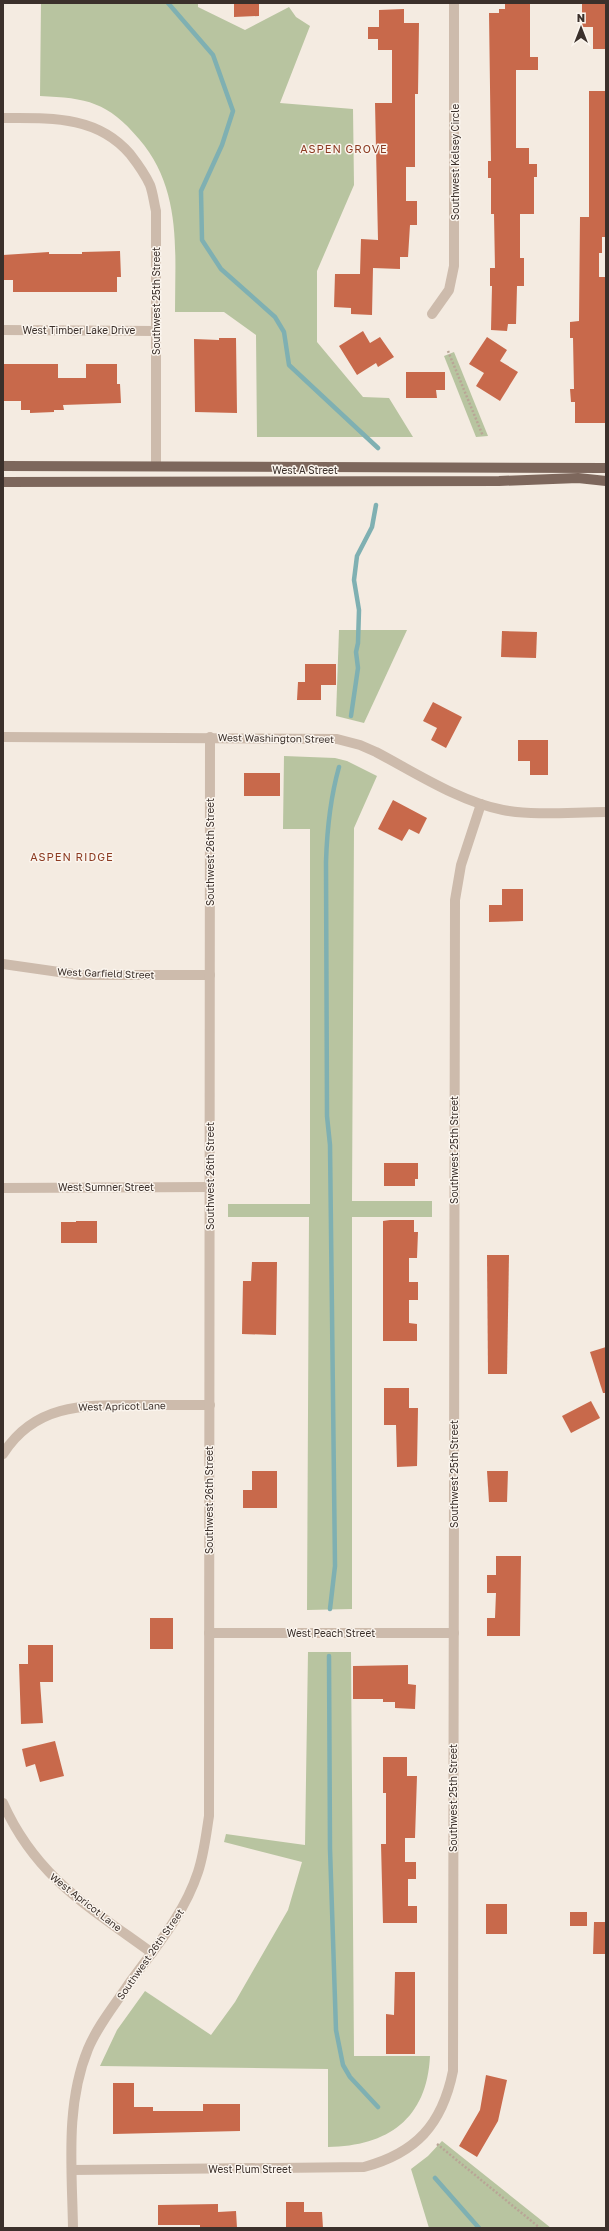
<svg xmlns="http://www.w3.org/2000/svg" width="609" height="2231" font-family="'Golos Text',sans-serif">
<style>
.green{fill:#b8c4a0}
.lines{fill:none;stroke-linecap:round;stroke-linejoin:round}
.stream{stroke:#7fb0b2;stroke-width:4.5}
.building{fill:#c8694b}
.path{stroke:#b9a596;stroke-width:2.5;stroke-dasharray:2 2;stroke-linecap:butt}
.minor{stroke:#cdbbac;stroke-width:10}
.major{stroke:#7d675c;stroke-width:10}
.labels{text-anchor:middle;stroke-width:3;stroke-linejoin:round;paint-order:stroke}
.street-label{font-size:10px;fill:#3b302b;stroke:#fbf5ee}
.neighbourhood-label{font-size:11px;letter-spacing:1px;fill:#8c3b22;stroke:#fbf5ee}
</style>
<rect width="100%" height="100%" fill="#f4ebe1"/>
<!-- green -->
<g class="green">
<path d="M41 3H198V7L245 30 289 7 296 17 310 26 280 103 353 109 354 185 317 271V342L363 397 389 398 413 437H257L256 335 224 312H175C175 250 182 189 139 139 108 102 87 98 40 96Z"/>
<path d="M454 352 488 436 476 437 444 356Z"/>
<path d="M339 630H407L364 723 336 716Z"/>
<path d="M284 756 335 758 347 761 377 776 354 828 352 1201H432V1217H352V1609L307 1610 309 1217H228V1204H310V829H283Z"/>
<path d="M308 1652H351L354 2056H430C427 2119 388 2146 328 2147V2069L100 2066 117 2030 145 1991 211 2035 235 2002 288 1910 302 1862 224 1842 226 1834 305 1845Z"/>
<path d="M442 2141 551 2228H429L411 2169 428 2156Z"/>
</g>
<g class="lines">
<!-- stream -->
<g class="stream">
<path d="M168 3 213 55 233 111 222 145 201 191 202 240 221 269 275 317 284 332 289 365 378 448"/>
<path d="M351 716 358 668 356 652 358 643 359 610 354 580 357 556 372 527 376 505"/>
<path d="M330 1609 335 1566 330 1145 327 1116 326 862C327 829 330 799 339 767"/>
<path d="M329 1656 330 1849 336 2030 343 2065 350 2077 378 2107"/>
<path d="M435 2178 479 2228"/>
</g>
</g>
<!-- building -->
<g class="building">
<path d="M234 3H259V16L234 17Z"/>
<path d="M505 3H530V57H538V70H516V148H529V164H537V177H534V214H520V258H524V286H517L516 324H508L507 331 491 330 492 286H490V268H495L494 214H491V178H488V161H491L489 13H499V9H505Z"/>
<path d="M582 4H606V49H593V27H582Z"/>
<path d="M404 9V23H419L418 94H415V167H406V201H417V225H410L408 257H400V269L373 268 372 315 351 314V308L334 307 335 274H360L361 239 378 240 375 103H392V50H378V39H368V27H379V10Z"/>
<path d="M589 91H606V233L605 237H602V253H599V277H606V423H575V402H571L570 389H574L573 338H570V322L579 321 580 217H589Z"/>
<path d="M120 251 121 277H117V292H13V280H3V255L49 252V254H82V252Z"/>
<path d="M363 331 370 343 380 337 394 357 378 367 376 363 357 375 339 346Z"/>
<path d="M487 337 507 350 500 361 518 372 500 401 476 386 484 373 469 364Z"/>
<path d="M219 338H236L237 413 195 412 194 339 219 340Z"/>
<path d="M3 364H58V378H86V364H117V384H120L121 403 63 405 64 410H54V412L30 413V410H21V401H3Z"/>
<path d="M406 372H445V390H436L437 398H406Z"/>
<path d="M502 631 537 632 536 658 501 657Z"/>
<path d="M305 664H336V685H321V700H297L298 682H305Z"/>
<path d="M433 702 462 717 446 748 431 740 437 728 423 721Z"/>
<path d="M518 740H548V775H530V761H518Z"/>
<rect x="244" y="773" width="36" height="23"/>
<path d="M393 800 427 818 419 834 409 829 402 841 378 829Z"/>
<path d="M502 889H523V921L489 922V905H502Z"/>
<path d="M384 1163H418V1179H415V1186H384Z"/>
<path d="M390 1220H414V1232H418L417 1258H409V1282H418V1300H409V1323L417 1324V1341H383V1221Z"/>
<path d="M76 1221H97V1243H61V1222H76Z"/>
<path d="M487 1255H509L507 1374H488Z"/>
<path d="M252 1262H277L276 1335 242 1334 243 1281H251Z"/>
<path d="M606 1347V1393H603L590 1352Z"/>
<path d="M384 1388H409V1408H418L417 1466 397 1467 396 1425H384Z"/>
<path d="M591 1401 600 1418 571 1433 562 1416Z"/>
<path d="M252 1471H277V1508H243V1490H252Z"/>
<path d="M487 1471H508L507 1502H489Z"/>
<path d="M496 1556H521L520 1636H487V1618H495L496 1593H487V1575H496Z"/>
<rect x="150" y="1618" width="23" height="31"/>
<path d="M28 1645H53V1682H40L43 1723 21 1724 19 1664H28Z"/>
<path d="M408 1665V1684L416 1685 415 1709 395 1708V1702H383V1699H353V1666Z"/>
<path d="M55 1741 64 1776 40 1782 35 1764 26 1767 22 1749Z"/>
<path d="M383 1757H407V1776H417L415 1838H405V1862H416V1879H408V1906H417V1923H383L381 1844H386V1793H383Z"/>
<rect x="486" y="1904" width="21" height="30"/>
<rect x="570" y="1912" width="17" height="14"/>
<path d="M594 1922H606V1954H593Z"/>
<path d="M395 1972H415V2054H386V2014L394 2015Z"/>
<path d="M486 2075 507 2080 498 2121 477 2157 459 2146 480 2110Z"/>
<path d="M113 2083H134V2107H153V2111H203V2104H240V2131L113 2134Z"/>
<path d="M286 2202H304V2212H322L323 2228H286Z"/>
<path d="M218 2204V2212L236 2211 237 2228H200V2225H158V2205Z"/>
</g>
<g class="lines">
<!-- path -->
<g class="path">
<path d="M448 351 483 436"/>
<path d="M437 2144 540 2228"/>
</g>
<!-- minor -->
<g class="minor">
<path d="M3 118C49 118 97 115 130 154 137 163 145 174 150 185 153 193 154 203 156 211V466"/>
<path d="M432 314 449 290 454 266V3"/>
<path d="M3 330 155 331"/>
<path d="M3 737 337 739 360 745 376 752C414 772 460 802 503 810 536 816 572 812 606 812"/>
<path d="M3 964 80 975H210"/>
<path d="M3 1188 210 1187"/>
<path d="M3 1454C34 1405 81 1405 133 1405 158 1405 184 1405 210 1405"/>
<path d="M209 1633H454"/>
<path d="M3 1803C36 1877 89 1907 152 1953"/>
<path d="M72 2170 364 2167C416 2153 442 2125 453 2071L455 900 461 865 481 804"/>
<path d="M73 2228C72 2168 65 2105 88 2049 98 2025 114 2006 128 1985 154 1949 184 1915 198 1872 204 1854 206 1835 209 1816L210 737"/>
</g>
<!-- major -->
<g class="major">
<path d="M3 466 606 468"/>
<path d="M3 482 499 481 578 478 606 481"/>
</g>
</g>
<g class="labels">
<!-- street labels -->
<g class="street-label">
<text transform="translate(455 162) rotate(-90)" y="4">Southwest Kelsey Circle</text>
<text transform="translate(156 301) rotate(-90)" y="4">Southwest 25th Street</text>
<text x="79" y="334">West Timber Lake Drive</text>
<text x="305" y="474">West A Street</text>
<text transform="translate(276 738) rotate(1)" y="4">West Washington Street</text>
<text transform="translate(210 852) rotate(-90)" y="4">Southwest 26th Street</text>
<text transform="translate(106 973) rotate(2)" y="4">West Garfield Street</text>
<text transform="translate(454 1150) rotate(-90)" y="4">Southwest 25th Street</text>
<text transform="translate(210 1176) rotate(-90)" y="4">Southwest 26th Street</text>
<text x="106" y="1191">West Sumner Street</text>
<text transform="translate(122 1406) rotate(-1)" y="4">West Apricot Lane</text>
<text transform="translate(454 1474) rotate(-90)" y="4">Southwest 25th Street</text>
<text transform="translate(209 1500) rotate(-90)" y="4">Southwest 26th Street</text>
<text x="331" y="1637">West Peach Street</text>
<text transform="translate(453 1798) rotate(-90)" y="4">Southwest 25th Street</text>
<text transform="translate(86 1902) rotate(38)" y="4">West Apricot Lane</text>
<text transform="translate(150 1954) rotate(-55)" y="4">Southwest 26th Street</text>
<text x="250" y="2173">West Plum Street</text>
</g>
<!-- neighbourhood labels -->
<g class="neighbourhood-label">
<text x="344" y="153">ASPEN GROVE</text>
<text x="72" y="861">ASPEN RIDGE</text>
</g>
</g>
<!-- border -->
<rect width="609" height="2231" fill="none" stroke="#3b302b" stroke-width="8"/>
<!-- north arrow -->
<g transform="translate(581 28)" stroke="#fbf5ee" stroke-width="3" paint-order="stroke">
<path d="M0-3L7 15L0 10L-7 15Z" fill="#3b302b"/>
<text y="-6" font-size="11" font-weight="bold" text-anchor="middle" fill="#3b302b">N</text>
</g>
</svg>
